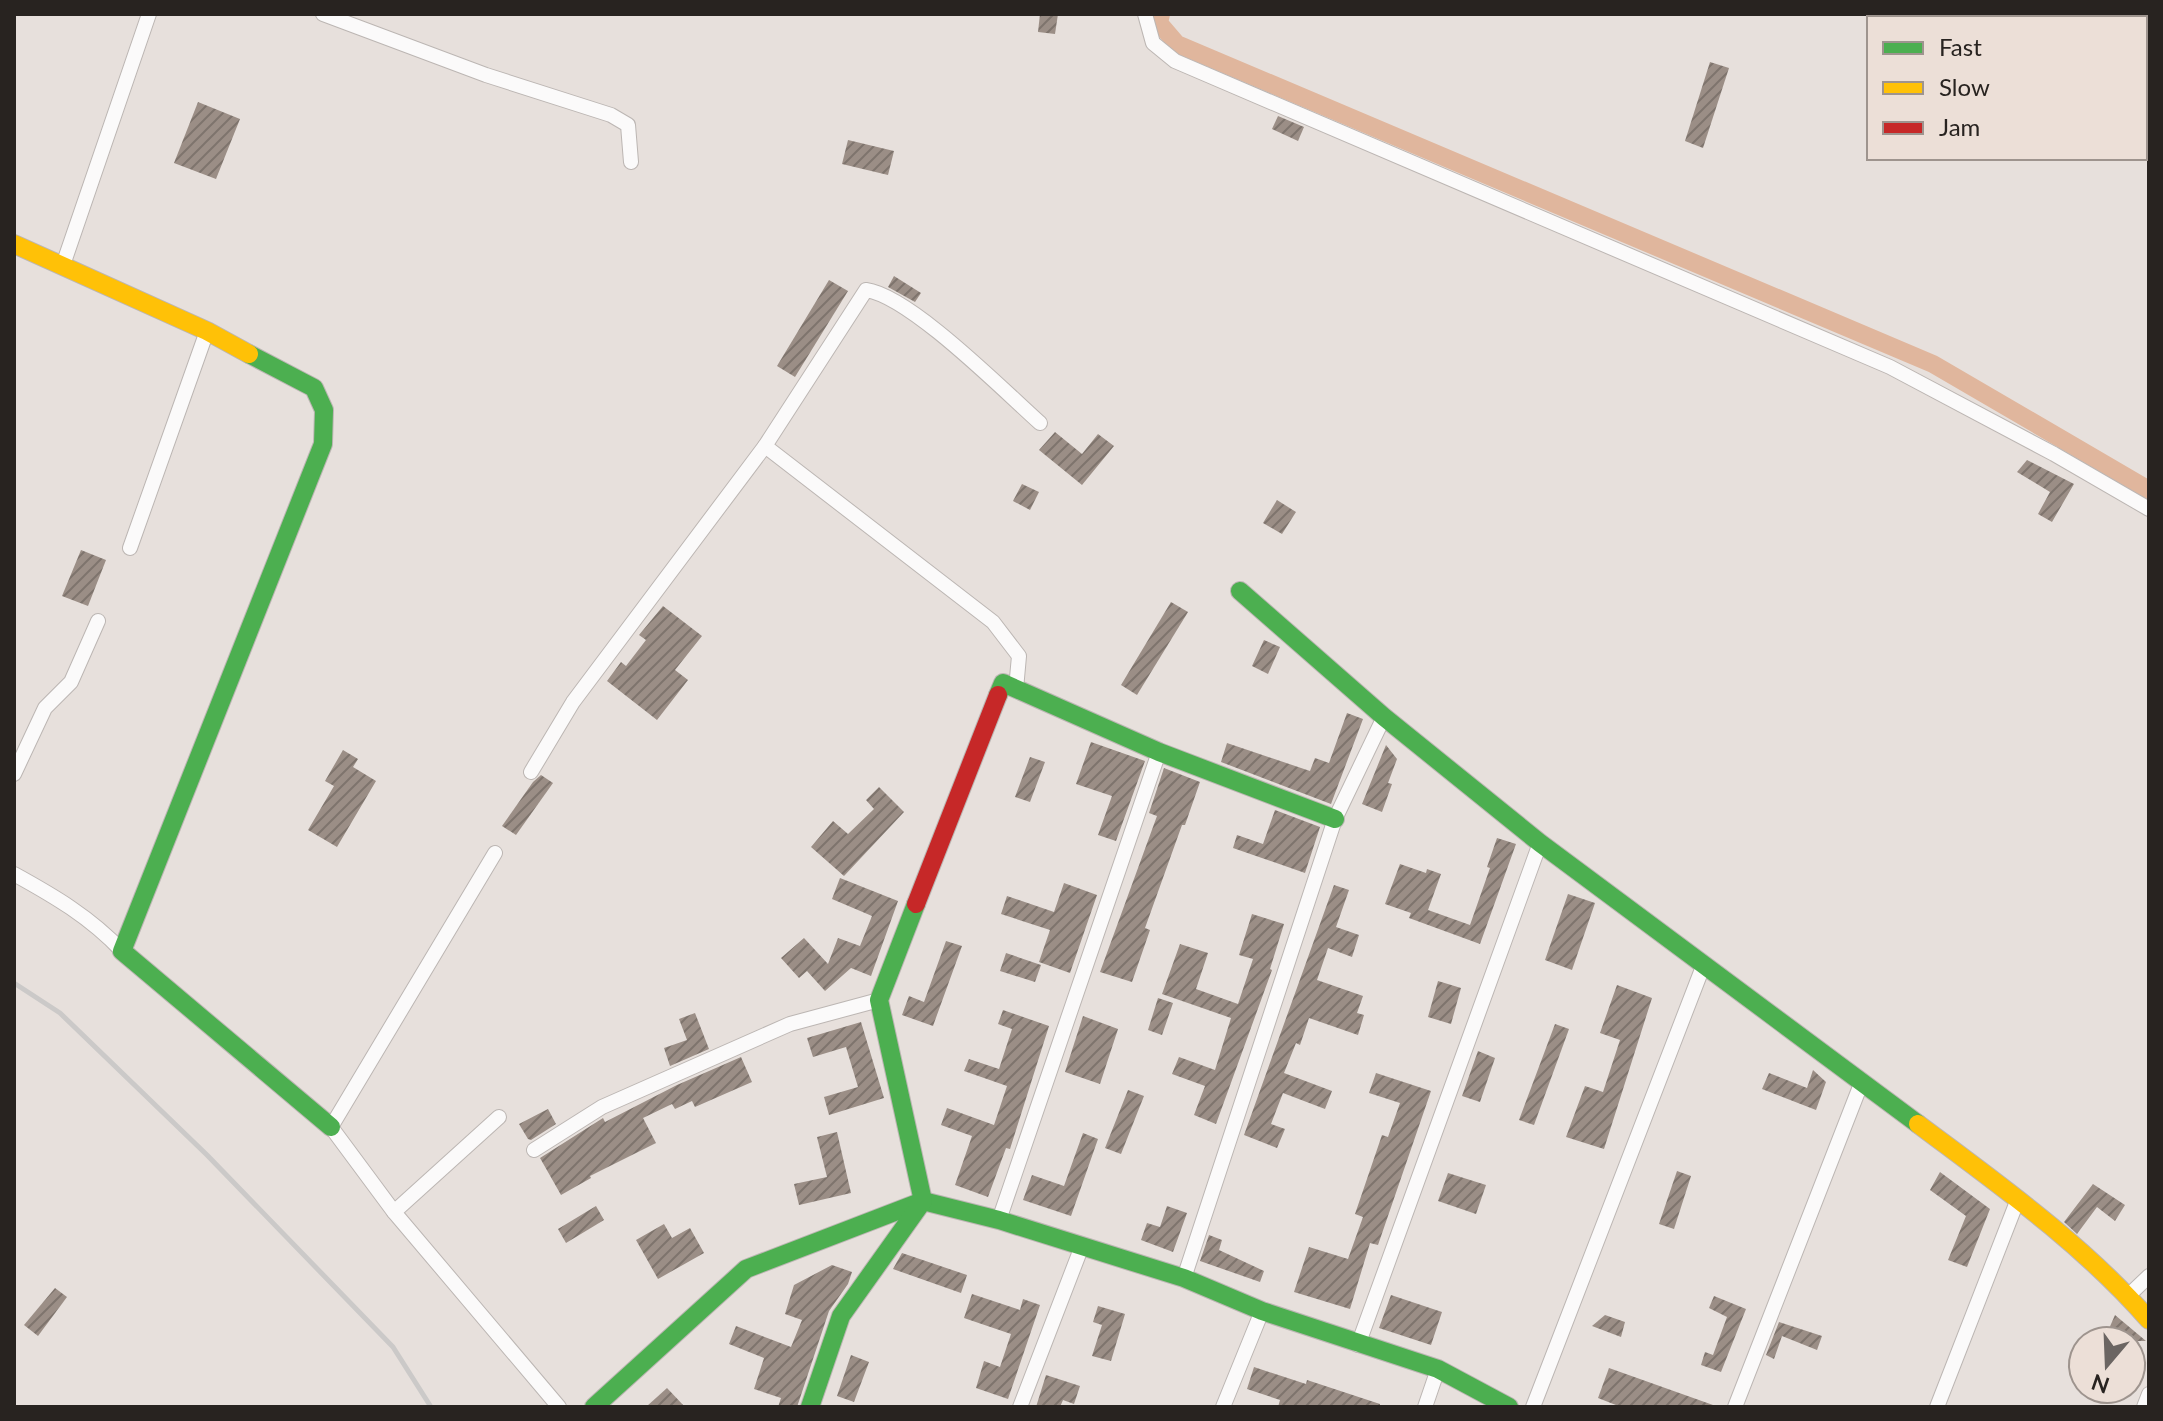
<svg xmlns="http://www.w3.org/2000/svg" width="2163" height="1421" font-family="Lato,sans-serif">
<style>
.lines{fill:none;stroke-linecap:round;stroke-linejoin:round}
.canal{stroke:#e0b69d;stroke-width:18}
.building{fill:url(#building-hatch)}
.street-casing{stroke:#bcb6b3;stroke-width:16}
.fast-casing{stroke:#bcb6b3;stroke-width:20}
.slow-casing{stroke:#bcb6b3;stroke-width:20}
.jam-casing{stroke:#bcb6b3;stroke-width:20}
.street{stroke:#fbfafa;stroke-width:14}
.fast{stroke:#4caf50;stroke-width:18}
.slow{stroke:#ffc107;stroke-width:18}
.jam{stroke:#c62828;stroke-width:18}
.rail{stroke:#cbc9c8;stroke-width:5}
</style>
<defs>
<pattern id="building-hatch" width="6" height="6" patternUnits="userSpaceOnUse" patternTransform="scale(2)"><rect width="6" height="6" fill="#9b8e86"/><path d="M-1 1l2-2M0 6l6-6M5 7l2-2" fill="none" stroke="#7e746d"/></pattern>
</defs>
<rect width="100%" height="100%" fill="#e7e0dc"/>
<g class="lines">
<!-- canal -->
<path class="canal" d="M1161 14 1159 23 1177 44 1933 364 2149 490"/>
</g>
<!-- building -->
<g class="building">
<path d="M1040 14H1058L1055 34 1038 32Z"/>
<path d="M1710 62 1729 68 1703 148 1685 141Z"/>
<path d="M198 102 240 119 216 179 174 163Z"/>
<path d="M1278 116 1304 127 1298 141 1272 129Z"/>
<path d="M848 140 894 151 888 175 842 164Z"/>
<path d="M894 276 921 293 915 302 888 287Z"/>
<path d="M829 280 848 291 795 377 777 366Z"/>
<path d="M1055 432 1082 454 1098 434 1114 446 1082 485 1039 450Z"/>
<path d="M2027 460 2074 484 2052 522 2038 514 2050 492 2017 472Z"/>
<path d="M1022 484 1039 492 1030 510 1013 501Z"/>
<path d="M1277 500 1296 512 1282 534 1263 523Z"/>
<path d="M81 550 106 560 88 606 62 596Z"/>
<path d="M1171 602 1188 612 1137 695 1121 685Z"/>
<path d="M663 606 702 636 675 670 688 680 657 720 607 681 621 662 626 666 646 640 639 635Z"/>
<path d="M1264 640 1280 647 1268 674 1252 666Z"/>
<path d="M1347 713 1363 719 1331 804 1221 762 1227 743 1310 771 1315 758 1329 763Z"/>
<path d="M1091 742 1145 761 1116 841 1098 835 1112 796 1076 784Z"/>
<path d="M1386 745 1397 759 1388 783 1392 784 1382 812 1362 804Z"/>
<path d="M343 750 358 759 353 767 376 781 337 847 308 830 334 786 325 781Z"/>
<path d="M1030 757 1045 762 1030 802 1015 797Z"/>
<path d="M1164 768 1200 782 1185 825H1182L1145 928 1150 930 1132 982 1100 972 1157 816 1149 813Z"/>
<path d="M541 775 553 783 516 835 502 826 533 782Z"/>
<path d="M879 787 904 812 844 876 811 847 833 821 848 834 874 809 866 800Z"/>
<path d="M1275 810 1320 827 1305 873 1233 848 1237 835 1263 844Z"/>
<path d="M1497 838 1516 844 1480 944 1409 918 1411 913 1385 904 1400 864 1426 873 1427 869 1441 874 1428 910 1470 925 1490 868 1487 867Z"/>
<path d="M840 878 898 901 871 976 851 968 825 991 807 971 799 978 781 958 804 938 828 964 838 938 860 946 872 916 832 899Z"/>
<path d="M1064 883 1097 895 1070 973 1039 962 1050 930 1001 914 1007 896 1054 912Z"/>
<path d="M1334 885 1349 890 1336 927 1359 935 1352 957 1328 948 1317 980 1363 996 1357 1013 1364 1015 1358 1035 1309 1018 1300 1045 1296 1043 1284 1073 1332 1091 1325 1109 1283 1093 1271 1124 1285 1129 1277 1148 1244 1135Z"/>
<path d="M1568 894 1595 903 1572 970 1545 960Z"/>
<path d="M1252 914 1284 924 1270 969 1272 970 1216 1124 1194 1115 1205 1086 1172 1074 1179 1057 1215 1070 1231 1018 1162 994 1180 944 1208 953 1196 989 1238 1004 1253 959 1239 955Z"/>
<path d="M946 941 962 946 933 1026 902 1015 909 996 924 1002Z"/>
<path d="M1006 953 1041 965 1035 982 1000 971Z"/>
<path d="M1438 981 1461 988 1451 1024 1428 1017Z"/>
<path d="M1617 985 1652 998 1604 1149 1566 1137 1585 1086 1603 1092 1620 1040 1600 1033Z"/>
<path d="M1158 998 1173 1003 1162 1035 1148 1030Z"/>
<path d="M1003 1010 1049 1026 1010 1149 1006 1148 988 1197 955 1185 972 1136 941 1125 947 1108 994 1125 1007 1086 964 1071 969 1059 999 1069 1012 1029 998 1024Z"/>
<path d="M695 1013 709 1049 670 1066 664 1048 687 1040 679 1019Z"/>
<path d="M1083 1016 1118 1029 1100 1084 1065 1072Z"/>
<path d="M861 1022 884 1098 829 1115 824 1097 858 1087 846 1047 813 1057 807 1038Z"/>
<path d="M1555 1024 1569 1029 1534 1125 1519 1120Z"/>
<path d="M1478 1051 1495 1058 1480 1102 1462 1096Z"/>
<path d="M741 1057 752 1082 695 1107 692 1101 675 1109 672 1104 643 1118 656 1143 590 1176 591 1178 561 1195 540 1158 603 1118 605 1122 677 1085Z"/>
<path d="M1813 1070 1826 1082 1816 1110 1762 1089 1769 1073 1807 1088Z"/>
<path d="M1376 1073 1431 1091 1378 1245 1370 1243 1350 1309 1294 1292 1309 1247 1348 1259 1363 1217 1355 1214 1382 1135 1388 1137 1400 1103 1369 1093Z"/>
<path d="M1128 1090 1144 1096 1121 1154 1105 1148Z"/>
<path d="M548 1109 556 1124 531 1140 528 1139 519 1124Z"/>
<path d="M837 1132 851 1193 799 1205 794 1184 827 1177 817 1137Z"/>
<path d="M1083 1133 1098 1139 1071 1216 1023 1200 1032 1175 1064 1186Z"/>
<path d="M1677 1171 1691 1176 1674 1229 1659 1224Z"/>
<path d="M1940 1172 1990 1209 1967 1267 1948 1260 1966 1216 1930 1190Z"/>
<path d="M1448 1173 1486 1185 1476 1214 1438 1201Z"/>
<path d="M2093 1184 2125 1205 2115 1221 2097 1207 2077 1234 2064 1222Z"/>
<path d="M596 1206 604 1220 566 1243 558 1229Z"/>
<path d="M1167 1206 1187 1213 1173 1252 1141 1240 1147 1223 1160 1227Z"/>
<path d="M664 1224 672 1238 690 1228 704 1253 658 1279 636 1240Z"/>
<path d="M1209 1235 1222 1240 1219 1250 1264 1271 1260 1282 1200 1261Z"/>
<path d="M902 1253 967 1275 961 1293 893 1269Z"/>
<path d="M832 1265 852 1272 848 1284 829 1311 797 1407H778L781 1398 754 1389 764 1358 729 1344 736 1326 791 1347 802 1320 785 1314 794 1285Z"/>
<path d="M55 1288 67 1297 38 1336 24 1325Z"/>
<path d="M972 1294 1020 1310 1023 1299 1040 1305 1008 1399 976 1388 984 1361 1000 1367 1011 1334 964 1318Z"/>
<path d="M1391 1295 1442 1312 1431 1345 1379 1328Z"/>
<path d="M1714 1296 1746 1309 1721 1372 1701 1365 1705 1352 1713 1355 1727 1317 1709 1308Z"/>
<path d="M1098 1306 1125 1314 1111 1361 1092 1356 1102 1325 1093 1322Z"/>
<path d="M1605 1315 1625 1322 1621 1337 1592 1326Z"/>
<path d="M2115 1315 2146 1341H2120L2108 1331Z"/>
<path d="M1779 1322 1822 1336 1817 1350 1782 1336 1774 1359 1766 1355Z"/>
<path d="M851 1355 869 1362 854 1402 837 1396Z"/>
<path d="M1254 1367 1306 1384 1307 1380 1380 1404V1407H1278L1280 1400 1247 1389Z"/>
<path d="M1609 1368 1713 1405V1407H1621L1598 1398Z"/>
<path d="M1046 1375 1080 1386 1074 1404 1063 1400 1060 1407H1036Z"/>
<path d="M667 1388 685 1407H646Z"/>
</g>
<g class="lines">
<!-- street casing -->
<g class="street-casing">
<g id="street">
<path d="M323 14 486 75 611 115 628 125 631 162"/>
<path d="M1145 14 1153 43 1175 61 1890 367 2054 454 2149 509"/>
<path d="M63 265 149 14"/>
<path d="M130 548 207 331"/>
<path d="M1016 689 1019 656 993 622 765 446 866 290C910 296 1003 390 1040 423"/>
<path d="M531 772 573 702 765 446"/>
<path d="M14 774 45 708 71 682 98 621"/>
<path d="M14 874C54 896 90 917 122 951"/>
<path d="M499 1117 394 1212 559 1407"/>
<path d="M534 1150 602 1107 790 1024 879 1000"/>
<path d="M394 1212 331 1127 495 853"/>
<path d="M999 1220 1159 752"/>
<path d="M1184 1278 1335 819 1384 717"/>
<path d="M2128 1296 2149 1276"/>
<path d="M1358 1345 1540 843"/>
<path d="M1020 1407 1082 1246"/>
<path d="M1223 1407 1262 1311"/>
<path d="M1425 1407 1438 1369"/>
<path d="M1533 1407 1704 964"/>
<path d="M1735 1407 1861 1084"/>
<path d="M1937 1407 2018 1199"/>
<path d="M2144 1407 2149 1394"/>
</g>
</g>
<!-- fast casing -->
<g class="fast-casing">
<g id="fast">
<path d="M249 354 314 388 324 410 323 444 122 951 331 1127"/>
<path d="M1240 591 1384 717 1540 843 1918 1124"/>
<path d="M998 695 1003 683 1159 752 1335 819"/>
<path d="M594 1407 746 1269 923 1201 999 1220 1184 1278 1262 1311 1438 1369 1509 1407"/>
<path d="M810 1407 841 1316 923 1201 879 1000 916 904"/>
</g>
</g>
<!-- slow casing -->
<g class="slow-casing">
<g id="slow">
<path d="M14 244 207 331 249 354"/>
<path d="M1918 1124C1998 1184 2083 1244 2149 1320"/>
</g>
</g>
<!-- jam casing -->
<g class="jam-casing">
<path id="jam" d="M916 904 998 695"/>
</g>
<!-- street -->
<use href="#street" class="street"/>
<!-- fast -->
<use href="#fast" class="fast"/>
<!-- slow -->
<use href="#slow" class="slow"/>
<!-- jam -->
<use href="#jam" class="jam"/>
<!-- rail -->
<path class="rail" d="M14 983 60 1013 207 1155 393 1347 431 1407"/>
</g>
<!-- border -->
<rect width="2163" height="1421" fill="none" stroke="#282320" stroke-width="32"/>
<!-- legend -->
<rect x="1867" y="16" width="280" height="144" fill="#ecdfd7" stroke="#9e948e" stroke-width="2"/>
<rect x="1883" y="42" width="40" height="12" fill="#4caf50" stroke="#9e948e" stroke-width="2"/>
<text x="1939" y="56" font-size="24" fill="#282320">Fast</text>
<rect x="1883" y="82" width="40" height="12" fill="#ffc107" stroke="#9e948e" stroke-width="2"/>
<text x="1939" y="96" font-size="24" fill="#282320">Slow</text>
<rect x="1883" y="122" width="40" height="12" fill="#c62828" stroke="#9e948e" stroke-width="2"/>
<text x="1939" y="136" font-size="24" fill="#282320">Jam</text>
<!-- north arrow -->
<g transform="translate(2107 1365) rotate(199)"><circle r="38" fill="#ecdfd7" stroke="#9e948e" stroke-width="2"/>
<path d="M0-6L14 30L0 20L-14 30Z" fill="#6b6562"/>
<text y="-12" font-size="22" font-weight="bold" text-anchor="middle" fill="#282320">N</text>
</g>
</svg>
